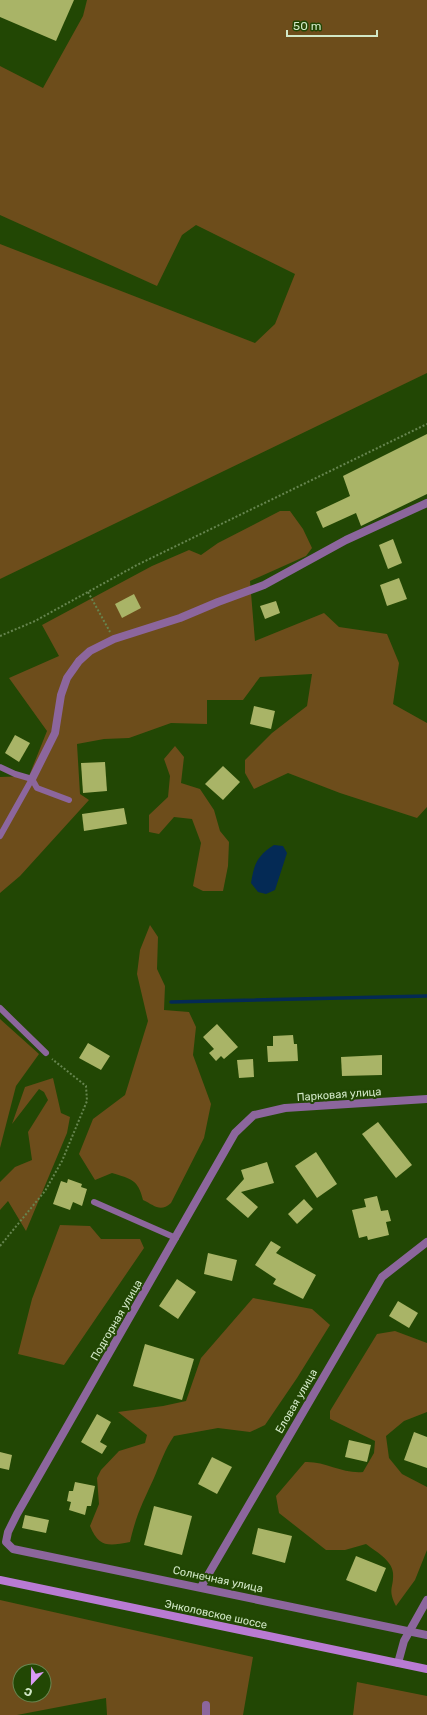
<svg xmlns="http://www.w3.org/2000/svg" width="427" height="1715" font-family="Rubik,sans-serif">
<style>
.green{fill:#6d4d1b;fill-rule:evenodd}
.water{fill:#042a55}
.lines{fill:none;stroke-linecap:round;stroke-linejoin:round}
.stream{stroke:#042a55;stroke-width:3.5}
.building{fill:#a9b467}
.path{stroke:#66854f;stroke-width:2;stroke-dasharray:2 2;stroke-linecap:butt}
.lane{stroke:#8c669d;stroke-width:6}
.street{stroke:#8c669d;stroke-width:8}
.secondary{stroke:#b97bd3;stroke-width:8}
.labels{text-anchor:middle;stroke-width:4;stroke-linejoin:round;paint-order:stroke}
.street-label{font-size:11px;fill:#d2e8c7;stroke:#224704}
</style>
<rect width="100%" height="100%" fill="#224704"/>
<!-- green -->
<g class="green">
<path d="M87 0H427V373L0 579V244L255 343 275 324 295 274 196 225 182 235 157 286 0 215V66L43 88 83 16Z"/>
<path d="M280 511H290L303 529 312 548 306 556 250 581 255 641 324 613 339 627 387 634 399 663 393 704 427 723V807L417 818 340 793 288 773 254 789 245 773V760L272 733 307 706 312 674 260 677 243 700H207V724L171 723 129 738 104 739 77 744 80 794 89 800 20 876 0 893V777L29 776 47 731 9 678 59 656 42 625 152 566 189 550 201 555 218 543Z"/>
<path d="M175 746 184 757 181 783 200 789 214 810 220 831 229 842 228 866 223 891H203L193 886 201 843 192 819 174 817 159 834 149 832V815L168 797 170 776 164 759Z"/>
<path d="M150 925 158 937 157 969 165 986 164 1010 189 1012 196 1027 193 1055 211 1104 204 1138 171 1203C160 1213 154 1205 143 1200 138 1179 131 1179 112 1173L95 1180 79 1154 93 1119 125 1095 148 1021 137 974 140 950Z"/>
<path d="M0 1019 39 1054 16 1086 0 1148Z"/>
<path d="M53 1078 61 1113 70 1117 67 1133 26 1231 8 1201 0 1210V1182L15 1167 32 1160 28 1132 48 1100 44 1092 39 1089 12 1124 25 1087Z"/>
<path d="M60 1225 90 1226 101 1239H140L144 1248 64 1365 18 1354 32 1299Z"/>
<path d="M253 1298 312 1309 330 1325 297 1378 265 1425 250 1432 218 1428 174 1436C165 1449 160 1464 154 1478 143 1502 136 1515 130 1542 109 1546 99 1548 90 1526L99 1504 97 1478 101 1470 119 1451 145 1443 147 1435 118 1412 163 1406 186 1401 201 1358Z"/>
<path d="M395 1331 427 1343V1412L404 1421 386 1436 389 1458 402 1474 427 1487V1550L415 1580 396 1606C387 1588 394 1589 393 1573 392 1560 375 1551 366 1544L345 1550H326L279 1513 276 1496 305 1462C325 1461 343 1474 363 1472L374 1453 375 1441 330 1419V1411L377 1334Z"/>
<path d="M0 1600 253 1657 243 1715H107L106 1698 17 1715H0ZM20 1671H44V1695H20Z"/>
<path d="M357 1682 427 1696V1715H353Z"/>
</g>
<!-- water -->
<path class="water" d="M274 845 283 846 287 853 275 890 266 894 258 892 251 883C254 864 257 856 274 845Z"/>
<g class="lines">
<!-- stream -->
<path class="stream" d="M171 1002 427 996"/>
</g>
<!-- building -->
<g class="building">
<path d="M0 0H74L56 41 0 17Z"/>
<path d="M427 434V494L361 526 356 513 323 528 316 512 350 496 343 476Z"/>
<path d="M393 539 402 563 388 569 379 545Z"/>
<path d="M399 578 407 599 387 606 380 585Z"/>
<path d="M134 594 141 608 122 618 115 604Z"/>
<path d="M276 601 280 613 265 619 260 606Z"/>
<path d="M254 706 275 711 271 729 250 724Z"/>
<path d="M15 735 30 743 19 762 5 753Z"/>
<path d="M105 762 107 791 83 793 81 763Z"/>
<path d="M223 766 240 782 223 800 205 784Z"/>
<path d="M124 808 127 824 84 831 82 814Z"/>
<path d="M217 1024 238 1047 224 1059 221 1056 216 1061 209 1053 214 1049 203 1037Z"/>
<path d="M293 1035 294 1044H297L298 1061 268 1062 267 1046H273V1036Z"/>
<path d="M88 1043 110 1056 101 1070 79 1058Z"/>
<path d="M382 1055V1075L342 1076 341 1057Z"/>
<path d="M253 1059 254 1077 239 1078 237 1060Z"/>
<path d="M378 1122 412 1165 396 1178 362 1134Z"/>
<path d="M316 1152 337 1184 317 1198 295 1166Z"/>
<path d="M267 1162 274 1183 241 1192 258 1207 248 1218 226 1199 244 1179 241 1170Z"/>
<path d="M68 1179 82 1184 81 1187 87 1189 82 1206 73 1202 70 1210 53 1204 61 1181 67 1183Z"/>
<path d="M377 1196 381 1211 388 1210 391 1221 386 1222 389 1235 368 1240 367 1236 359 1238 352 1210 366 1207 364 1199Z"/>
<path d="M304 1199 313 1209 297 1224 288 1214Z"/>
<path d="M271 1241 281 1247 276 1253 316 1275 303 1299 273 1284 276 1279 255 1265Z"/>
<path d="M208 1253 237 1260 232 1281 204 1274Z"/>
<path d="M177 1279 196 1292 178 1319 159 1306Z"/>
<path d="M398 1301 418 1313 409 1328 389 1316Z"/>
<path d="M145 1344 194 1359 182 1400 133 1386Z"/>
<path d="M97 1414 111 1422 100 1442 107 1446 102 1454 81 1442Z"/>
<path d="M414 1432 427 1437V1468L404 1460Z"/>
<path d="M349 1440 371 1445 367 1462 345 1457Z"/>
<path d="M0 1452 12 1455 9 1470 0 1468Z"/>
<path d="M212 1457 232 1467 217 1494 198 1484Z"/>
<path d="M75 1482 95 1486 91 1506H87L85 1515 69 1510 71 1502 67 1501 69 1491H73Z"/>
<path d="M154 1506 192 1516 182 1555 144 1545Z"/>
<path d="M25 1515 49 1520 46 1533 22 1528Z"/>
<path d="M258 1528 292 1536 285 1563 252 1554Z"/>
<path d="M356 1556 386 1568 376 1592 346 1580Z"/>
</g>
<g class="lines">
<!-- path -->
<g class="path">
<path d="M88 592 110 632"/>
<path d="M0 636 35 621 137 565 427 424"/>
<path d="M0 1246 45 1191 62 1161 87 1101 86 1086 52 1059"/>
</g>
<!-- lane -->
<g class="lane">
<path d="M0 767 15 774 32 779 37 788 69 800"/>
<path d="M0 836 32 779"/>
<path d="M0 1008 46 1053"/>
<path d="M94 1202 176 1238"/>
</g>
<!-- street -->
<g class="street">
<path d="M32 779 55 733 61 695 67 678 79 661 90 651 114 639 180 618 218 602 264 585 346 540 427 503"/>
<path d="M427 1099 285 1108 254 1115 235 1133 17 1514 8 1532 6 1542 13 1549 427 1635"/>
<path d="M201 1587 382 1277 427 1242"/>
<path d="M398 1663 404 1641 427 1600"/>
<path d="M206 1705V1715"/>
</g>
<!-- secondary -->
<path class="secondary" d="M0 1580 427 1669"/>
</g>
<g class="labels">
<!-- street labels -->
<g class="street-label">
<text transform="translate(339 1094) rotate(-4)" y="4">Парковая улица</text>
<text transform="translate(116 1320) rotate(-60)" y="4">Подгорная улица</text>
<text transform="translate(296 1401) rotate(-60)" y="4">Еловая улица</text>
<text transform="translate(218 1579) rotate(12)" y="4">Солнечная улица</text>
<text transform="translate(216 1614) rotate(12)" y="4">Энколовское шоссе</text>
</g>
</g>
<!-- north arrow -->
<g transform="translate(32 1683) rotate(202)"><circle r="19" fill="#224704" stroke="#688752"/>
<path d="M0-3L7 15L0 10L-7 15Z" fill="#da9af6"/>
<text y="-6" font-size="11" font-weight="bold" text-anchor="middle" fill="#d2e8c7">С</text>
</g>
<!-- scale -->
<path d="M287 30v6h90v-6" fill="none" stroke="#d2e8c7" stroke-width="2"/>
<text x="293" y="30" font-size="12" fill="#d2e8c7" stroke="#224704" stroke-width="3" paint-order="stroke">50 m</text>
</svg>
